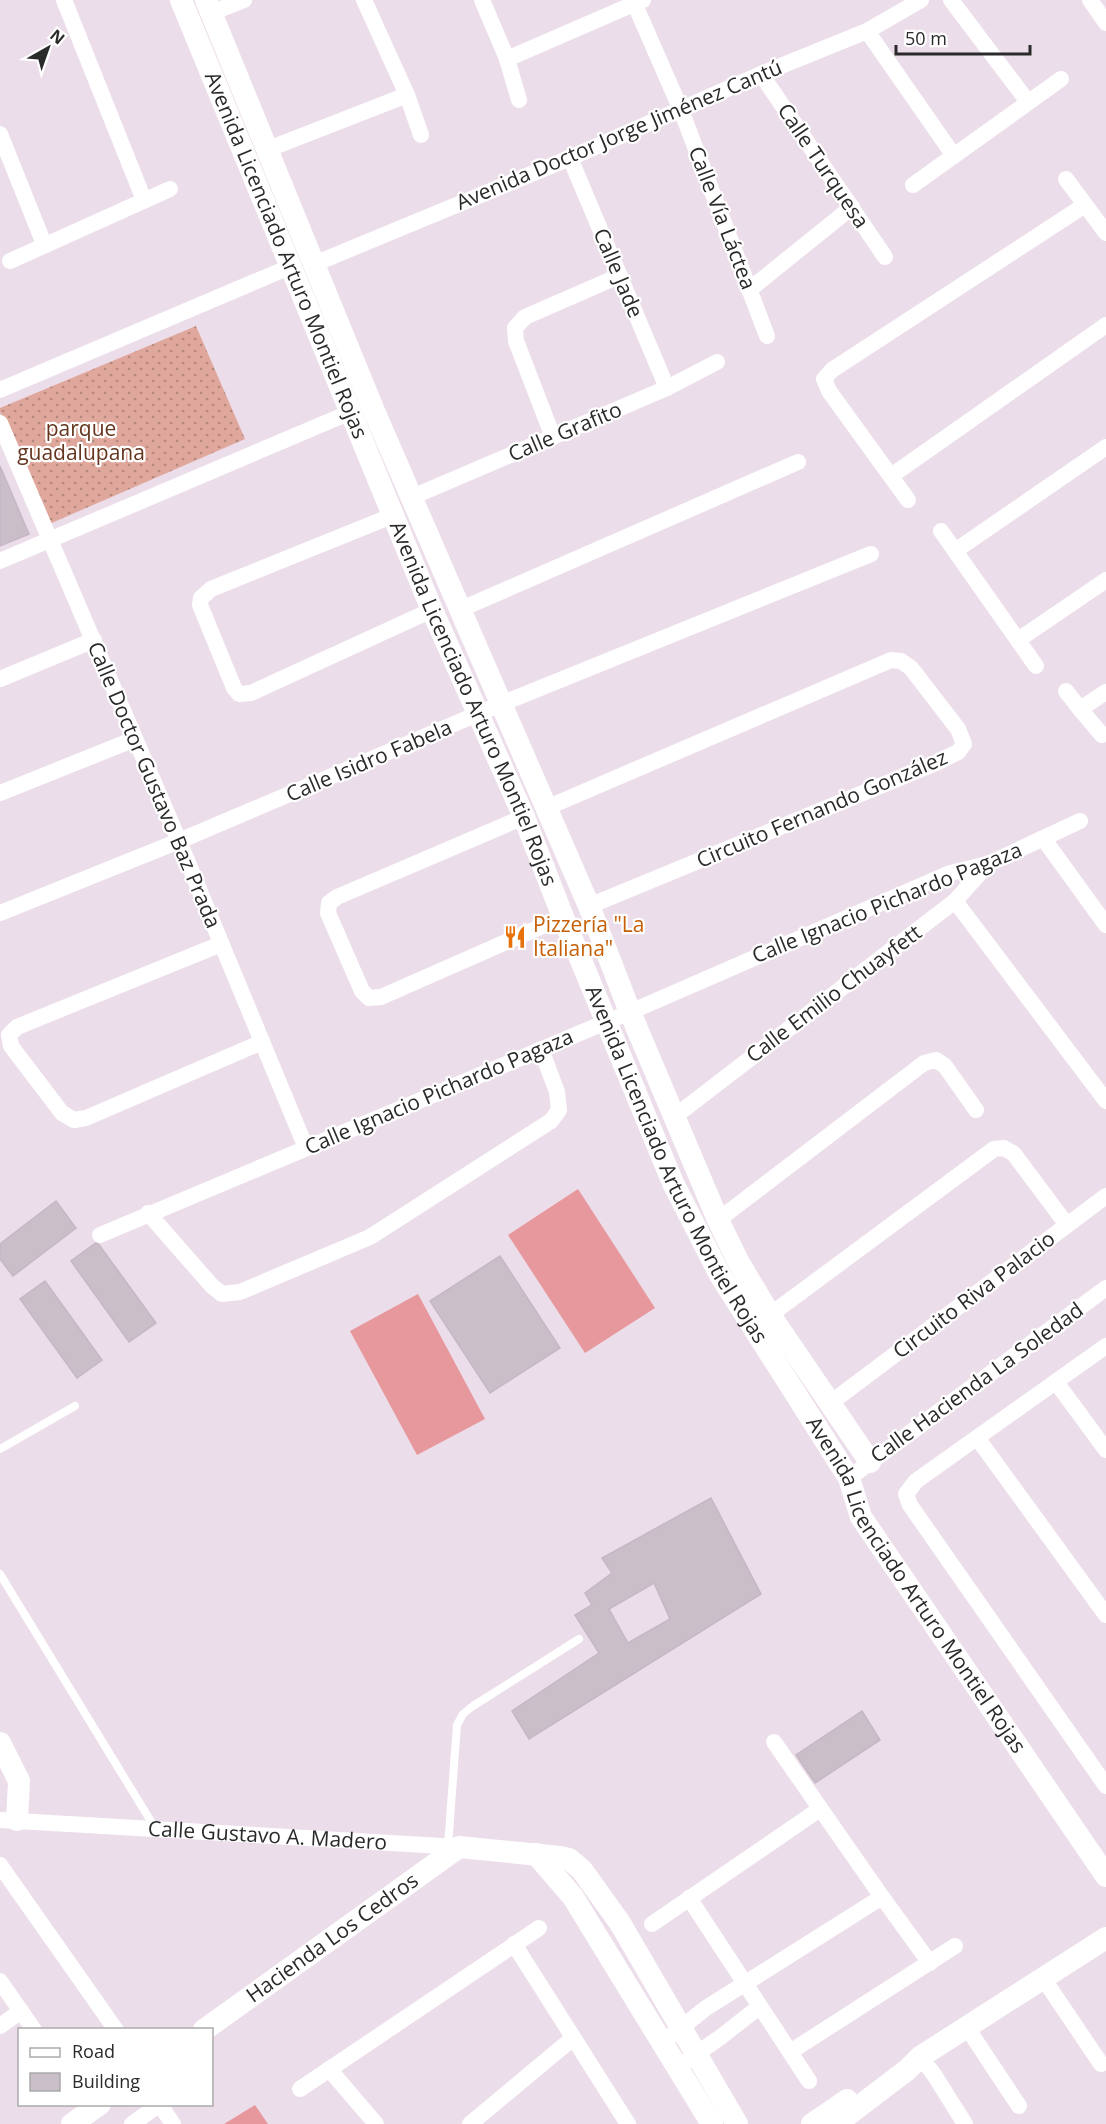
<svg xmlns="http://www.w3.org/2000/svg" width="1106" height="2124" font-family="'Open Sans',sans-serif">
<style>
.grass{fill:url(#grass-dots)}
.pitch{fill:#e6989c}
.building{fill:#cabfc8;stroke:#c7b7c4;stroke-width:1.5;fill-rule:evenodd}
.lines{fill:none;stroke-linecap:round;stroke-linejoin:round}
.lane{stroke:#fff;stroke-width:8}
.street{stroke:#fff;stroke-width:16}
.secondary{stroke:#fff;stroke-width:22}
.labels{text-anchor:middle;stroke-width:4.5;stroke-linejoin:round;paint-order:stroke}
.street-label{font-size:21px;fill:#2a2a2a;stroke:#fff}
.park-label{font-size:21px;fill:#64341d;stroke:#fff}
.food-label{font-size:21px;fill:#c56008;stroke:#fff;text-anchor:start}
</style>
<defs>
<pattern id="grass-dots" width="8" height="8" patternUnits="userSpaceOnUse" patternTransform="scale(1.5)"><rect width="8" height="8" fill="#e0a89c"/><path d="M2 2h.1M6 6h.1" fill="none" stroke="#b6897f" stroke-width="1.8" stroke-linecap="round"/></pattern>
</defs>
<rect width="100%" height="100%" fill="#ecddea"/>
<!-- grass -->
<path class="grass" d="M196 326 245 439 47 525 0 412V408Z"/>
<!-- pitch -->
<g class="pitch">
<path d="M578 1189 655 1308 585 1353 508 1235Z"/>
<path d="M418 1294 485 1419 417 1455 350 1331Z"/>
<path d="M255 2105 268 2124H224Z"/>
</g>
<!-- building -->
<g class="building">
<path d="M0 466 29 534 0 546Z"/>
<path d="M56 1201 76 1228 13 1276 0 1259V1244Z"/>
<path d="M97 1242 156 1323 129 1342 71 1261Z"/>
<path d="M500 1256 560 1348 490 1393 430 1301Z"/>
<path d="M45 1281 102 1360 77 1378 20 1299Z"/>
<path d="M711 1498 761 1594 529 1739 512 1711 599 1653 575 1615 592 1605 585 1593 612 1573 602 1558ZM654 1583 670 1619 628 1643 609 1609Z"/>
<path d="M862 1711 880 1740 815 1783 796 1755Z"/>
</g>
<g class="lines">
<!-- lane -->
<g class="lane">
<path d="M0 1449 75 1406"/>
<path d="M0 1574 155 1828"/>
<path d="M448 1846 457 1725 463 1714 473 1706 579 1639"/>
</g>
<!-- street -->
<g class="street">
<path d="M64 0 144 200"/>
<path d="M364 0 407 95 421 135"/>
<path d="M482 0 507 59 519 100"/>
<path d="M633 0 681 110 767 336"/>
<path d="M951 0 1028 102"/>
<path d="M1090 0 1106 23"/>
<path d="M211 13 244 0"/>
<path d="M867 31 954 156"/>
<path d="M507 59 643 0"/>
<path d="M761 74 885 257"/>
<path d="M0 134 44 244"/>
<path d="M266 150 407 95"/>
<path d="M570 158 667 388"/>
<path d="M1066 179 1106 233"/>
<path d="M913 185 1061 79"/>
<path d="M10 261 170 189"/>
<path d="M314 264 570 158 761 74 867 31 921 0"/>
<path d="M749 290 852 207"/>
<path d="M0 390 292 266"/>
<path d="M0 423 179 841 306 1148"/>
<path d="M553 437 516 341 515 328 525 317 619 276"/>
<path d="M891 476 1106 325"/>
<path d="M412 497 667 388 717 362"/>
<path d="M908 500 829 391 824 379 832 370 1085 205"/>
<path d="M394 515 211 589 201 598 200 605 234 688 239 694 251 693 432 610"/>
<path d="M941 531 1036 666"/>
<path d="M955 551 1106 447"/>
<path d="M0 561 351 412"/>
<path d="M459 610 798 462"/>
<path d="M1018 640 1106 580"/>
<path d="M0 679 94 640"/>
<path d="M1066 691 1080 709 1106 692"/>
<path d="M1080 709 1102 735"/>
<path d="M0 793 135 739"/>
<path d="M546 808 891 660 901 661 911 668 958 729 964 744 958 752 938 762 589 906"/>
<path d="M524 817 337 897 329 903 328 913 362 991 369 998 381 997 563 917"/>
<path d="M1043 838 1106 925"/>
<path d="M955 901 1106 1101"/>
<path d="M0 913 179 841 501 704 871 554"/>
<path d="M221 944 17 1027 9 1035 11 1046 62 1113 74 1120 86 1118 262 1042"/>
<path d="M674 1117 955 901 988 864"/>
<path d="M148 1213 212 1286 222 1294 240 1292 370 1237 551 1121 559 1110 557 1092 541 1049"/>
<path d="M718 1220 924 1063 936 1060 945 1066 976 1110"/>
<path d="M100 1235 630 1012 950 873 988 864 1080 821"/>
<path d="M770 1315 994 1149 1004 1148 1014 1154 1067 1225"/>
<path d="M1106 1346 916 1481 906 1494 910 1505 1106 1786"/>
<path d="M1056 1382 1106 1450"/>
<path d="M829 1404 1106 1196"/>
<path d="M978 1439 1106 1615"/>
<path d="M849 1478 1106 1288"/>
<path d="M774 1742 882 1897 930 1963"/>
<path id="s1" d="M0 1820 459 1847"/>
<path d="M0 1865 116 2030"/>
<path d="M689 1898 809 2081"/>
<path d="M652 1924 820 1809"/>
<path d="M514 1944 628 2124"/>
<path d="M1043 1978 1101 2064"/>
<path d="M0 1981 34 2030"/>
<path d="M0 2026 21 2011"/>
<path d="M966 2026 1019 2106"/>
<path d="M662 2043 706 2008 882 1897"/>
<path d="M790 2052 955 1946"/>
<path d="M920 2057 933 2073 965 2124"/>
<path d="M677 2068 722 2036 759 2007"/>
<path d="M329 2069 376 2124"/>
<path d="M300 2089 539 1928"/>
<path d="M160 2105 173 2124"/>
<path d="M132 2124 160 2104"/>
<path d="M470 2124 573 2038"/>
</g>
<!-- secondary -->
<g class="secondary">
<path id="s2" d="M181 0 432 610 524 817 563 917 673 1183 720 1275 849 1478 861 1517 1106 1876"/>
<path d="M206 0 374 411 589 906 630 1012 718 1220 739 1263 770 1315 870 1462"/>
<path d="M0 1743 19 1781 17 1820"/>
<path d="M536 1854 573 1897 712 2124"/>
<path id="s3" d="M204 2030 459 1847 560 1857 569 1859 582 1870 620 1923 737 2124"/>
<path d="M72 2124 100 2104"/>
<path d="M812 2124 847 2100"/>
<path d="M836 2124 907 2070 920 2057 1106 1938"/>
</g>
</g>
<!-- icons -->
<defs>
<g id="restaurant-bare" transform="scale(1.8)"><path d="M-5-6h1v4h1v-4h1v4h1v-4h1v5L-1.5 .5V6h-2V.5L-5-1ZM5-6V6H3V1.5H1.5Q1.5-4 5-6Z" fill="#e8710a" stroke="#fff" stroke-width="2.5" paint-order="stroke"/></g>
</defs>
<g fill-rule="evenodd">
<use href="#restaurant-bare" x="515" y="937"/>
</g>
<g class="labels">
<!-- street labels -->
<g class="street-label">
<text transform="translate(619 135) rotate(-23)" y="7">Avenida Doctor Jorge Jiménez Cantú</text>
<text transform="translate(823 166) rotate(56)" y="7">Calle Turquesa</text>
<text transform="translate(722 218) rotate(69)" y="7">Calle Vía Láctea</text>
<text dy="7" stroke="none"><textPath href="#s2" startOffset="276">Avenida Licenciado Arturo Montiel Rojas</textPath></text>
<text transform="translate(618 273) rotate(67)" y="7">Calle Jade</text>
<text transform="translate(565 432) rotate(-23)" y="7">Calle Grafito</text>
<text dy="7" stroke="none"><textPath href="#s2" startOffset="762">Avenida Licenciado Arturo Montiel Rojas</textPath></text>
<text transform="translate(369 761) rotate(-23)" y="7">Calle Isidro Fabela</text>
<text transform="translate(154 785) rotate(67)" y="7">Calle Doctor Gustavo Baz Prada</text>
<text transform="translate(822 809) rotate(-23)" y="7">Circuito Fernando González</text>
<text transform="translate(887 903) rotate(-22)" y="7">Calle Ignacio Pichardo Pagaza</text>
<text transform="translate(834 994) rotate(-37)" y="7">Calle Emilio Chuayfett</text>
<text transform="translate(439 1092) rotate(-23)" y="7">Calle Ignacio Pichardo Pagaza</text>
<text dy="7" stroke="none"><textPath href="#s2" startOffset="1266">Avenida Licenciado Arturo Montiel Rojas</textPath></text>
<text transform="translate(974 1295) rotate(-37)" y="7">Circuito Riva Palacio</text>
<text transform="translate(977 1383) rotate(-36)" y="7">Calle Hacienda La Soledad</text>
<text dy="7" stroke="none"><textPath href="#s2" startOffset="1752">Avenida Licenciado Arturo Montiel Rojas</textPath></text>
<text dy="7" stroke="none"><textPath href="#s1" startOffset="268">Calle Gustavo A. Madero</textPath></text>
<text dy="7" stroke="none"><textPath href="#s3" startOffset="158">Hacienda Los Cedros</textPath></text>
</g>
<!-- park labels -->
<g class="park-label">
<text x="81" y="436">parque<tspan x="81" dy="24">guadalupana</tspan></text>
</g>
<!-- food labels -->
<g class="food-label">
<text x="533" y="932">Pizzería "La<tspan x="533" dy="24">Italiana"</tspan></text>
</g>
</g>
<!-- legend -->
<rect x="18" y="2028" width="195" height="78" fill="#ffffff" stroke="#aaaaaa" stroke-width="1.5"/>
<rect x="30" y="2048" width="30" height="9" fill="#ffffff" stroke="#aaaaaa" stroke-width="1.5"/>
<text x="72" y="2058" font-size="18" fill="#2a2a2a">Road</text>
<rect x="30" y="2073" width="30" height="18" fill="#cabfc8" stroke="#aaaaaa" stroke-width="1.5"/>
<text x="72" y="2088" font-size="18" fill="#2a2a2a">Building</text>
<!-- north arrow -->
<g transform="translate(48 48) rotate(40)" stroke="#ffffff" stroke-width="4.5" paint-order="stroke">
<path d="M0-4.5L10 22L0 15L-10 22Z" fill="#2a2a2a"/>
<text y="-9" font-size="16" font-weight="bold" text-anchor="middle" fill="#2a2a2a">N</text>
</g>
<!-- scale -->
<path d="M896 45v9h134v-9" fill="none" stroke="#2a2a2a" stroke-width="3"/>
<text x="905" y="45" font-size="18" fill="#2a2a2a" stroke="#ffffff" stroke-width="4.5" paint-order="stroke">50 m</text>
</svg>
